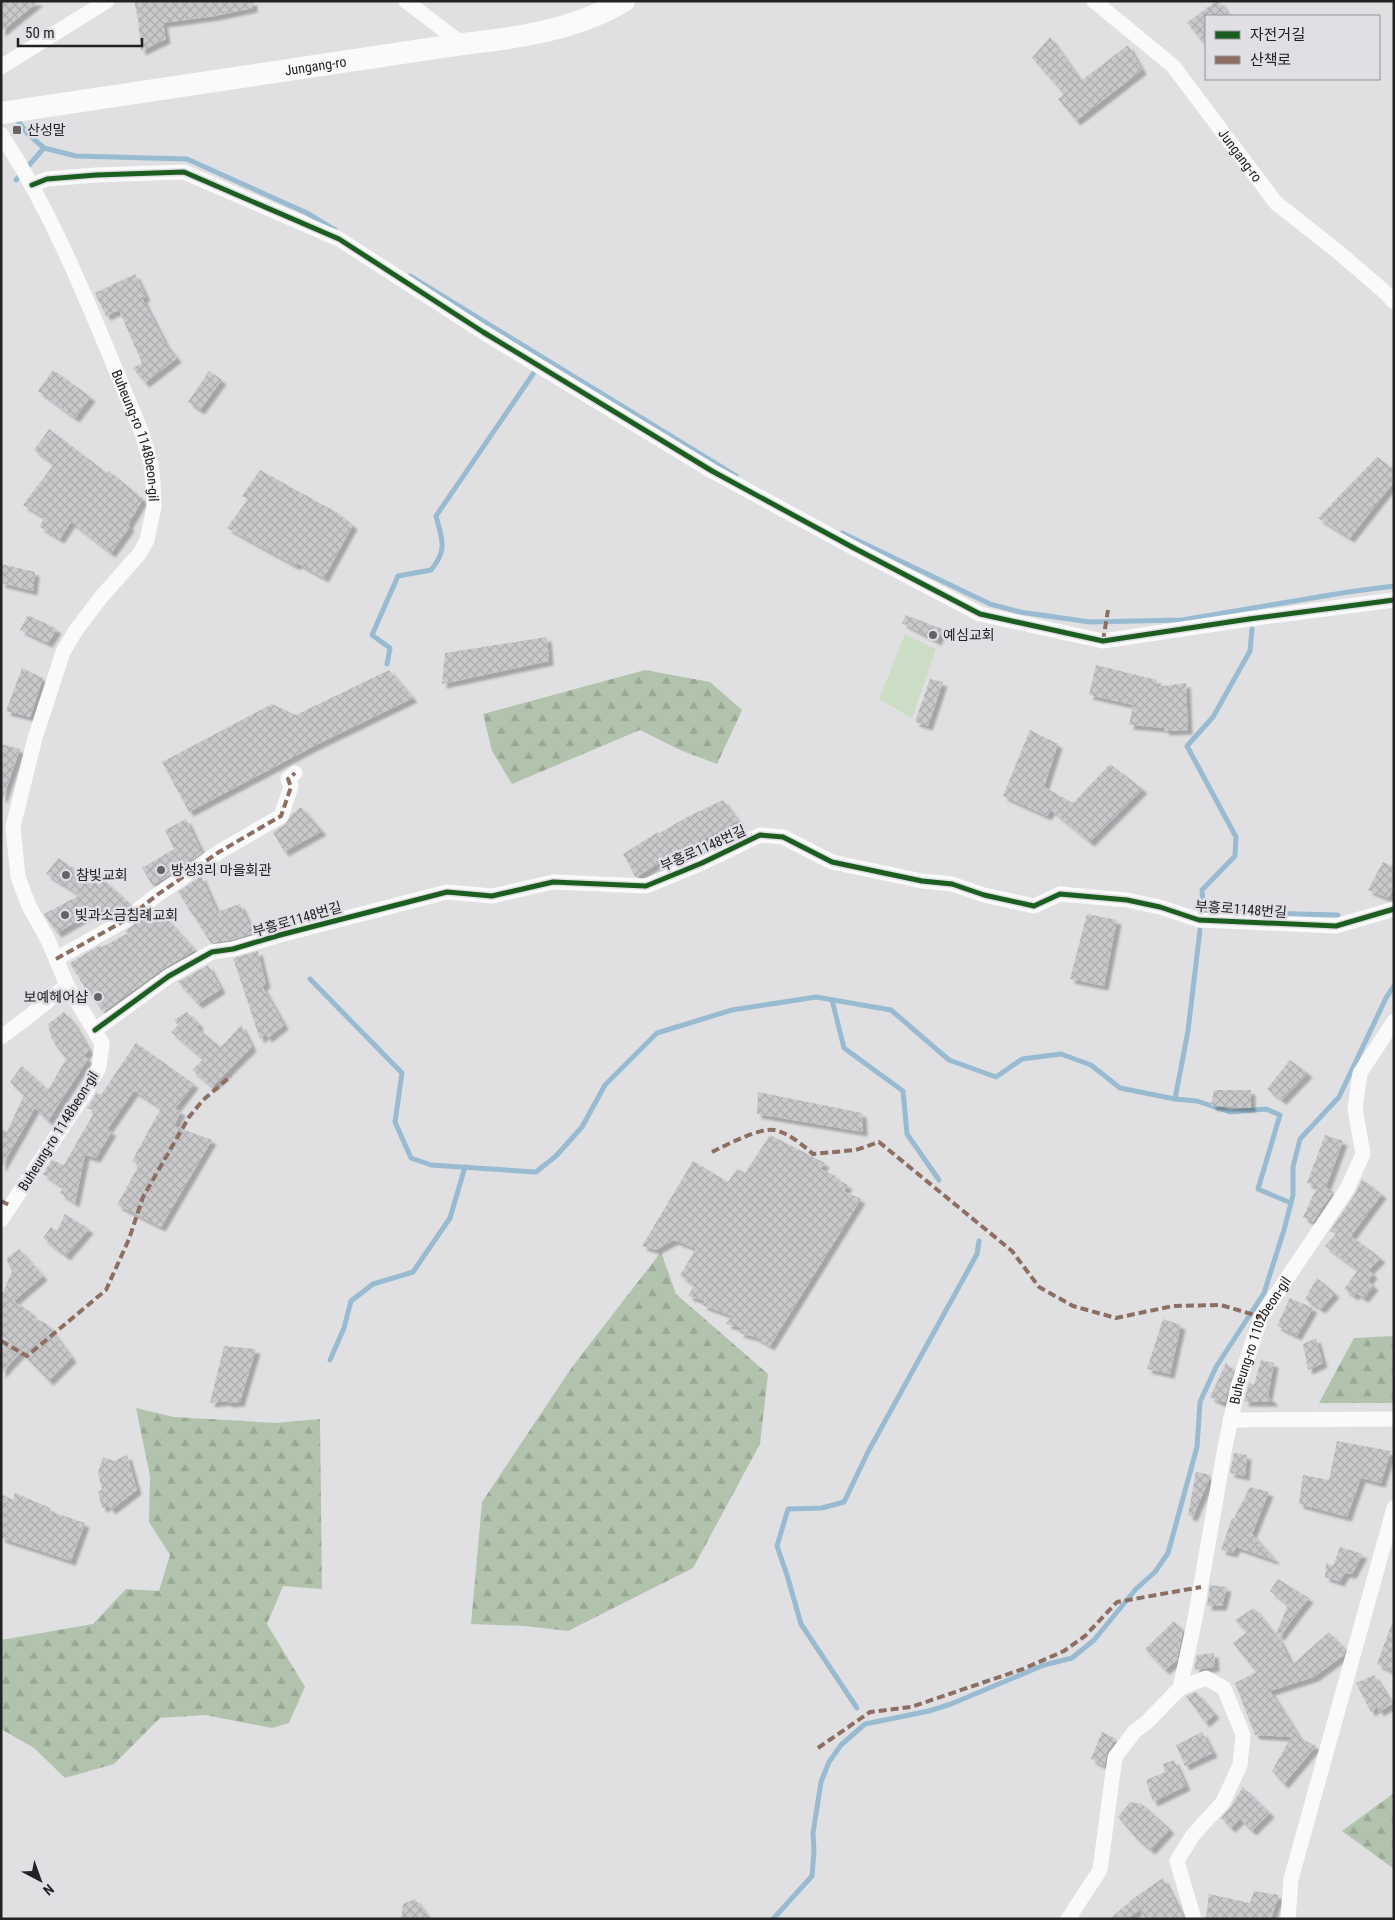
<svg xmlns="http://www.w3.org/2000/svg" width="1395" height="1920" font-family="'Roboto Condensed','Noto Sans KR',sans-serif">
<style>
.forest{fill:url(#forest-firs)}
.pitch{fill:#ccddc6}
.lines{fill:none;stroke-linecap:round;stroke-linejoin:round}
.stream{stroke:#98bbd1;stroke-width:5}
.building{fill:url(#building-cross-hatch);filter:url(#shadow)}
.minor{stroke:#fafafb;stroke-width:15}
.secondary{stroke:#fafafb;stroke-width:22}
.quiet{stroke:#8d6e63;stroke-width:4;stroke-dasharray:8 4;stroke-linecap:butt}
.cycleway-casing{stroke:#dfdfe4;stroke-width:8}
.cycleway{stroke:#1b5e20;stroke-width:5}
.poi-dot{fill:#646467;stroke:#dfdfe4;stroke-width:2}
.labels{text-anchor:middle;stroke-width:5;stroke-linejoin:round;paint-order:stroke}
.street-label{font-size:14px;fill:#222224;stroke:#dfdfe4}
.poi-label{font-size:14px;fill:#222224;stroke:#dfdfe4;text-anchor:start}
</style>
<defs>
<pattern id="forest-firs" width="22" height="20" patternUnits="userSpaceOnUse" patternTransform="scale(1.25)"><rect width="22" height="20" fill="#b2c3ad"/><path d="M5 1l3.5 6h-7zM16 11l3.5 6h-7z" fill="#99a795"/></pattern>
<pattern id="building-cross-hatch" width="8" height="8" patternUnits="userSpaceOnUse" patternTransform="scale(1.25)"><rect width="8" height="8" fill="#c9c8cb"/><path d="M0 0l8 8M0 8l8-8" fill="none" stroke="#acacae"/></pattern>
<filter id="shadow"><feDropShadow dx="4.5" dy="4.5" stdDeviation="1" flood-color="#0004"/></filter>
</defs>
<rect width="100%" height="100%" fill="#e0e0e3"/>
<!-- forest -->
<g class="forest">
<path d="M645 670 710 682 742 710 717 764 680 750 640 730 512 784 492 751 483 714Z"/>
<path d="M661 1252 676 1294 768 1374 760 1444 693 1568 568 1631 525 1626 471 1624 482 1502 572 1367Z"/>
<path d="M1394 1336V1403H1319L1354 1338Z"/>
<path d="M136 1408 174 1417 275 1423 320 1419 322 1589 283 1586 267 1624 305 1687 289 1723 272 1728 205 1715 160 1718 114 1764 65 1778 34 1748 1 1729V1640L93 1624 126 1589 159 1591 170 1555 149 1522 150 1476Z"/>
<path d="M1394 1793V1869L1342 1831Z"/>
</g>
<!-- pitch -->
<path class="pitch" d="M905 634 936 649 912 718 879 699Z"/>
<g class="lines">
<!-- stream -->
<g class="stream">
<path d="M15 117 28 134 44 148 76 156 187 159 307 213 335 230"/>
<path d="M16 180 44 148"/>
<path d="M410 276 736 476"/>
<path d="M842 533 990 604 1020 612 1090 622 1182 620 1348 592 1394 586"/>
<path d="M387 664 390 648 372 635 398 576 431 570C448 550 442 539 436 516L533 374"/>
<path d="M1204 912 1228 906 1263 913 1338 915"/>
<path d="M1204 915 1202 890 1235 856 1236 837 1187 746 1213 717 1250 651 1252 629"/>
<path d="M310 979 402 1073 395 1122 411 1158 431 1165 536 1172 556 1156 582 1127 605 1085 657 1033 732 1010 816 997 891 1010 949 1060 996 1077 1022 1059 1061 1054 1091 1065 1120 1088 1175 1099 1197 1101 1230 1112 1266 1109 1280 1115 1258 1189 1291 1203"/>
<path d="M832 1000 844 1048 903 1091 907 1134 939 1180"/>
<path d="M1175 1099 1188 1031 1200 930"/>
<path d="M330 1360 344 1328 351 1301 373 1284 413 1272 450 1218 465 1167"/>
<path d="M857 1708 801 1624 787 1575 777 1546 788 1509 822 1508 844 1502 868 1452 977 1254 979 1241"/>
<path d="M773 1919 812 1876 814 1851 813 1833 821 1782 829 1762 841 1745 865 1724 929 1711 951 1704 1044 1665 1072 1658 1094 1640 1136 1589 1155 1572 1168 1553 1197 1447 1200 1402 1216 1367 1264 1293 1284 1230 1293 1195V1167L1300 1139 1339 1097 1386 998 1394 986"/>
</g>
</g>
<!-- building -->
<g class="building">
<path d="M1 1H39L1 32Z"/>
<path d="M134 1H253V8L215 16 163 23 166 39 141 51 138 19Z"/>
<path d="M1216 1H1219L1230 16H1206V46L1187 23Z"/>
<path d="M1050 37 1081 81 1128 45 1142 70 1076 121 1058 99 1064 94 1032 58Z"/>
<path d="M135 274 146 297 142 298 165 343 177 358 145 383 133 368 142 363 119 310 106 316 95 293Z"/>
<path d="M53 370 91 397 75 418 38 391Z"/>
<path d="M209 371 222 380 200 410 188 402Z"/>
<path d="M49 429 107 473 109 471 143 499 128 525 130 527 111 553 71 522 60 539 40 527 44 517 23 505 54 464 34 450Z"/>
<path d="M1377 457 1394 469V482L1350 538 1318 518Z"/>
<path d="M260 470 336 512 353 525 324 578 297 563 296 566 227 528 248 499 242 496Z"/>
<path d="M1 564 35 572 33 591 1 583Z"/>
<path d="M28 615 57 629 48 643 20 630Z"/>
<path d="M906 615 942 629 937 641 902 623Z"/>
<path d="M547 637 549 661 442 684 445 653Z"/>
<path d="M1096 665 1157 680 1156 687 1186 683 1188 730 1165 731 1164 728 1129 725 1133 705 1089 695Z"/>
<path d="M22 668 43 678 30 717 6 711Z"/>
<path d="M389 670 413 698 314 746 189 812 162 762 272 704 296 715Z"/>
<path d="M930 679 943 682 928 726 915 722Z"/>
<path d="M1030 730 1058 744 1044 787 1073 803 1110 764 1143 789 1090 842 1051 810 1047 816 1003 796Z"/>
<path d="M1 744 20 749 3 798 1 797Z"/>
<path d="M723 800 738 821 698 842 705 851 682 861 676 853 638 876H635L623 854 658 832V834L687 817Z"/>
<path d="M301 807 322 831 284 852 273 832 286 824 291 815Z"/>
<path d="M186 819 202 853 153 886 142 868 174 849 165 830Z"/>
<path d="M58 858 99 885 104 880 130 904 111 918 100 908 57 933 44 914 80 895 46 874Z"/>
<path d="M1383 862 1394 867V888L1388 898 1368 890Z"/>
<path d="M201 876 217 912 240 904 253 933 231 940 211 943 178 892Z"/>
<path d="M157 908 195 950 164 968 103 1012 82 983 70 963 100 945 102 947 128 933 125 931 143 918 145 919Z"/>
<path d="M1087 914 1117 920 1104 986 1070 979Z"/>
<path d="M258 951 266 984 262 986 284 1025 268 1038 265 1034 260 1039 233 958Z"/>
<path d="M208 965 221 989 198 1004 178 982Z"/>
<path d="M64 1012 72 1021 89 1050 84 1056 88 1059 48 1121 35 1108 1 1168V1128L7 1132 24 1095 10 1082 22 1066 48 1090 66 1059 52 1040 48 1024Z"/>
<path d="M187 1012 199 1024 197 1028 221 1047 241 1025 252 1047 212 1087 192 1070 203 1059 171 1032 178 1025 174 1020Z"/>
<path d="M136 1043 194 1084 175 1109 181 1111 174 1126 212 1140 161 1227 117 1205 139 1165 132 1161 161 1108 134 1091 107 1130 112 1131 96 1158 85 1155 75 1203 60 1193 63 1187 43 1174 52 1160 64 1165 95 1111 87 1108 93 1099 96 1093 101 1095Z"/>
<path d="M1290 1060 1308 1073 1282 1100 1267 1089Z"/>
<path d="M1214 1090H1251V1108L1211 1106Z"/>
<path d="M758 1092 862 1113 863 1132 757 1114Z"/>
<path d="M770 1135 825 1163 821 1169 836 1176 834 1178 848 1185 844 1191 861 1199 770 1346 755 1337 739 1333 742 1328 726 1324 732 1316 702 1305 705 1301 688 1296 694 1286 680 1275 696 1249 674 1240 656 1250 642 1246 693 1161 728 1182 737 1169 745 1173Z"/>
<path d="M1325 1135 1343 1141 1326 1187 1333 1192 1313 1222 1303 1217 1317 1187 1307 1183Z"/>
<path d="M1362 1179 1382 1194 1351 1236 1381 1258 1369 1270 1373 1274 1368 1281 1374 1286 1364 1298 1356 1293 1354 1296 1344 1289 1358 1270 1325 1246 1336 1234 1330 1231 1355 1194Z"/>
<path d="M65 1214 89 1229 66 1256 43 1238 51 1227 57 1231Z"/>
<path d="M19 1249 43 1276 14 1301 32 1313 30 1316 47 1324 72 1358 49 1381 21 1352 1 1374V1350L8 1341 1 1336V1292L3 1293 12 1271 6 1259Z"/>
<path d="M1317 1278 1335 1293 1321 1309 1305 1299Z"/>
<path d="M1290 1298 1313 1308 1297 1336 1277 1326Z"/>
<path d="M1163 1319 1181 1325 1170 1374 1147 1369Z"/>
<path d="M1316 1338 1323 1363 1308 1370 1303 1344Z"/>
<path d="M224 1346 256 1349 240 1402 227 1403V1401L210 1403Z"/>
<path d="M1261 1360 1274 1363 1268 1396 1274 1402H1244L1249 1382 1254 1385Z"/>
<path d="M1226 1363 1234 1370 1225 1402H1220L1210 1397Z"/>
<path d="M1337 1441 1391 1451 1381 1483 1361 1478 1347 1517 1299 1504 1303 1475 1329 1480Z"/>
<path d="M1234 1453 1247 1455 1245 1476 1230 1473Z"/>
<path d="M127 1455 137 1490 111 1510 108 1505 102 1508 98 1492 102 1489 98 1473 103 1457 114 1461Z"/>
<path d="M1196 1472 1211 1475 1193 1517 1188 1515Z"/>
<path d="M1250 1487 1269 1492 1252 1534 1276 1561 1236 1547 1233 1553 1221 1550 1232 1518H1234Z"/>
<path d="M15 1493 50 1508 49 1511 85 1523 71 1561 1 1538V1494L13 1500Z"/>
<path d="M1340 1547 1363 1554 1352 1574 1345 1573 1340 1582 1325 1577 1326 1563 1333 1566Z"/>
<path d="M1278 1579 1309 1598 1280 1636 1276 1634 1288 1605 1270 1591Z"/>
<path d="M1210 1585 1227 1587 1222 1606H1207Z"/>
<path d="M1254 1608 1280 1641 1292 1665 1329 1632 1345 1649 1344 1655 1314 1677 1270 1691 1299 1737 1316 1746 1284 1784 1272 1771 1291 1737 1255 1735 1235 1683 1256 1672 1233 1643 1247 1632 1235 1620Z"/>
<path d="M1174 1621 1183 1630 1177 1660 1165 1670 1145 1649Z"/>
<path d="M1392 1623H1394V1672L1377 1664Z"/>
<path d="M1214 1653 1215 1667 1194 1670 1197 1655Z"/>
<path d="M1374 1675 1392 1704 1379 1712 1377 1707 1371 1712 1356 1683Z"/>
<path d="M1196 1692 1215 1714 1205 1723 1186 1696Z"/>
<path d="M1102 1732 1116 1739 1107 1752 1104 1766 1091 1759Z"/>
<path d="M1202 1732 1213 1753 1185 1766 1176 1745Z"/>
<path d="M1174 1760 1186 1786 1153 1802 1146 1780 1165 1772 1163 1764Z"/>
<path d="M1243 1787 1270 1813 1252 1831 1240 1819 1231 1828 1221 1818 1230 1808Z"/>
<path d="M1130 1802 1142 1804 1170 1829 1151 1850 1137 1839 1118 1817Z"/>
<path d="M1163 1878 1184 1919H1146L1139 1910 1127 1919H1110L1134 1898Z"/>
<path d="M1254 1891 1279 1895 1271 1919H1206L1209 1894 1250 1903Z"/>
<path d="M415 1899 430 1919H401L403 1904Z"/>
</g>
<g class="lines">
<!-- minor -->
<g class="minor">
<path d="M406 1 462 44"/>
<path id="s1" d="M1094 1 1173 66 1276 203 1342 255 1387 294 1394 302"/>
<path d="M1 67 107 1"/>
<path id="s2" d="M1 134C61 226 99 332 142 433L151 464 153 483 154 507 147 540 140 553 102 596 76 630 63 652 35 738 13 827 18 877 29 906 48 940 67 985 102 1043 99 1067 87 1090 1 1220"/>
<path d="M32 185 47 179 96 175 184 172 339 239 483 332 712 471 852 547 980 614 1103 641 1249 619 1394 600"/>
<path d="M56 959 124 921 157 895 219 852 281 816 291 787 288 779 295 773"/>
<path d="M95 1030 169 976 212 952 233 949 280 935 447 892 492 896 553 882 646 886 702 863 760 835 783 837 832 862 922 881 952 884 984 895 1034 906 1060 894 1127 900 1160 907 1199 920 1336 926 1394 909"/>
<path d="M1 1037 27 1018 67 985"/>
<path d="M1230 1420 1394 1419"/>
<path d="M1180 1688 1206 1678 1224 1688 1243 1735 1240 1765 1223 1802 1193 1835 1177 1861 1194 1919"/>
<path id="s3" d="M1068 1919 1100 1870 1115 1757 1135 1731 1146 1723 1180 1688 1195 1619 1225 1447 1238 1386 1261 1317 1347 1189 1363 1154 1355 1109 1360 1073 1394 1021"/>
<path d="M1288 1919 1291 1879 1394 1508"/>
</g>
<!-- secondary -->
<path class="secondary" id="s4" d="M1 113 462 44C517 38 575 30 624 1"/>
<!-- quiet -->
<g class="quiet">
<path d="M1103 641 1108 610"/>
<path d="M56 959 124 921 157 895 219 852 281 816 291 787 288 779 295 773"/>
<path d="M712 1152C724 1146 761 1127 774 1130 787 1132 803 1145 813 1154L856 1150 879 1142 1012 1251 1039 1287 1073 1306 1116 1318 1173 1306 1221 1305 1261 1317"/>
<path d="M1 1201 11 1206"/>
<path d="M1 1341 27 1356 106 1290 129 1239 143 1197 189 1117 203 1100 231 1076"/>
<path d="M818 1748 870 1712 911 1707 1023 1669 1064 1651 1085 1636 1117 1602 1201 1587"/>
</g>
<!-- cycleway casing -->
<g class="cycleway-casing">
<g id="cycleway">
<path d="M32 185 47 179 96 175 184 172 339 239 483 332 712 471 852 547 980 614 1103 641 1249 619 1394 600"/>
<path d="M95 1030 169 976 212 952 233 949 280 935 447 892 492 896 553 882 646 886 702 863 760 835 783 837 832 862 922 881 952 884 984 895 1034 906 1060 894 1127 900 1160 907 1199 920 1336 926 1394 909"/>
</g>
</g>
<!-- cycleway -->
<use href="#cycleway" class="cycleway"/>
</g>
<!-- markers -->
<g class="poi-dot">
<rect x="12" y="125" width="10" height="10" rx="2.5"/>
<circle cx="933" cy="635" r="5"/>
<circle cx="161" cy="870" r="5"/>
<circle cx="66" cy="875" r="5"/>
<circle cx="65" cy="915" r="5"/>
<circle cx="98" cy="997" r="5"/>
</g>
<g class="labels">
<!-- street labels -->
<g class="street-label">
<text dy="5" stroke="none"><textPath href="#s4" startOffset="318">Jungang-ro</textPath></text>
<text dy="5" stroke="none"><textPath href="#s1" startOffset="214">Jungang-ro</textPath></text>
<text dy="5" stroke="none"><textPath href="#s2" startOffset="332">Buheung-ro 1148beon-gil</textPath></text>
<text transform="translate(703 848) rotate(-24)" y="5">부흥로1148번길</text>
<text transform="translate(1241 909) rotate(4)" y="5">부흥로1148번길</text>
<text transform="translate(297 919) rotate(-16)" y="5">부흥로1148번길</text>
<text transform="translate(58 1131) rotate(-58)" y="5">Buheung-ro 1148beon-gil</text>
<text dy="5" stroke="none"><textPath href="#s3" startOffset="626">Buheung-ro 1102beon-gil</textPath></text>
</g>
<!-- poi labels -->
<g class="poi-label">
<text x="27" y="135">산성말</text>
<text x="943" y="640">예심교회</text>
<text x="171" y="875">방성3리 마을회관</text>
<text x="76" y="880">참빛교회</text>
<text x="75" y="920">빛과소금침례교회</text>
<text x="88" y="1002" text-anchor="end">보예헤어샵</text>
</g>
</g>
<!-- border -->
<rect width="1395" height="1920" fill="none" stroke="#222224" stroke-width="5"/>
<!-- legend -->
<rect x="1205" y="15" width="175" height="65" fill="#dfdfe4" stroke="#939397"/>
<rect x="1215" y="31" width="25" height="8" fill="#1b5e20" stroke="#939397"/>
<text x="1250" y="40" font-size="15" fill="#222224">자전거길</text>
<rect x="1215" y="56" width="25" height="8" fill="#8d6e63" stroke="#939397"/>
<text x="1250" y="65" font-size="15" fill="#222224">산책로</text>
<!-- north arrow -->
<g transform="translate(40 1880) rotate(139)" stroke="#dfdfe4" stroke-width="4" paint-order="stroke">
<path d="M0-4L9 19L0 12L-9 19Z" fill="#222224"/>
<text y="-8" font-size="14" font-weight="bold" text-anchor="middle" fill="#222224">N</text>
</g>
<!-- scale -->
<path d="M18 38v8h124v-8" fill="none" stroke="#222224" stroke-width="2.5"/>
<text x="25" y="38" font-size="15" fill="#222224" stroke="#dfdfe4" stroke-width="4" paint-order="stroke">50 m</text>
</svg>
